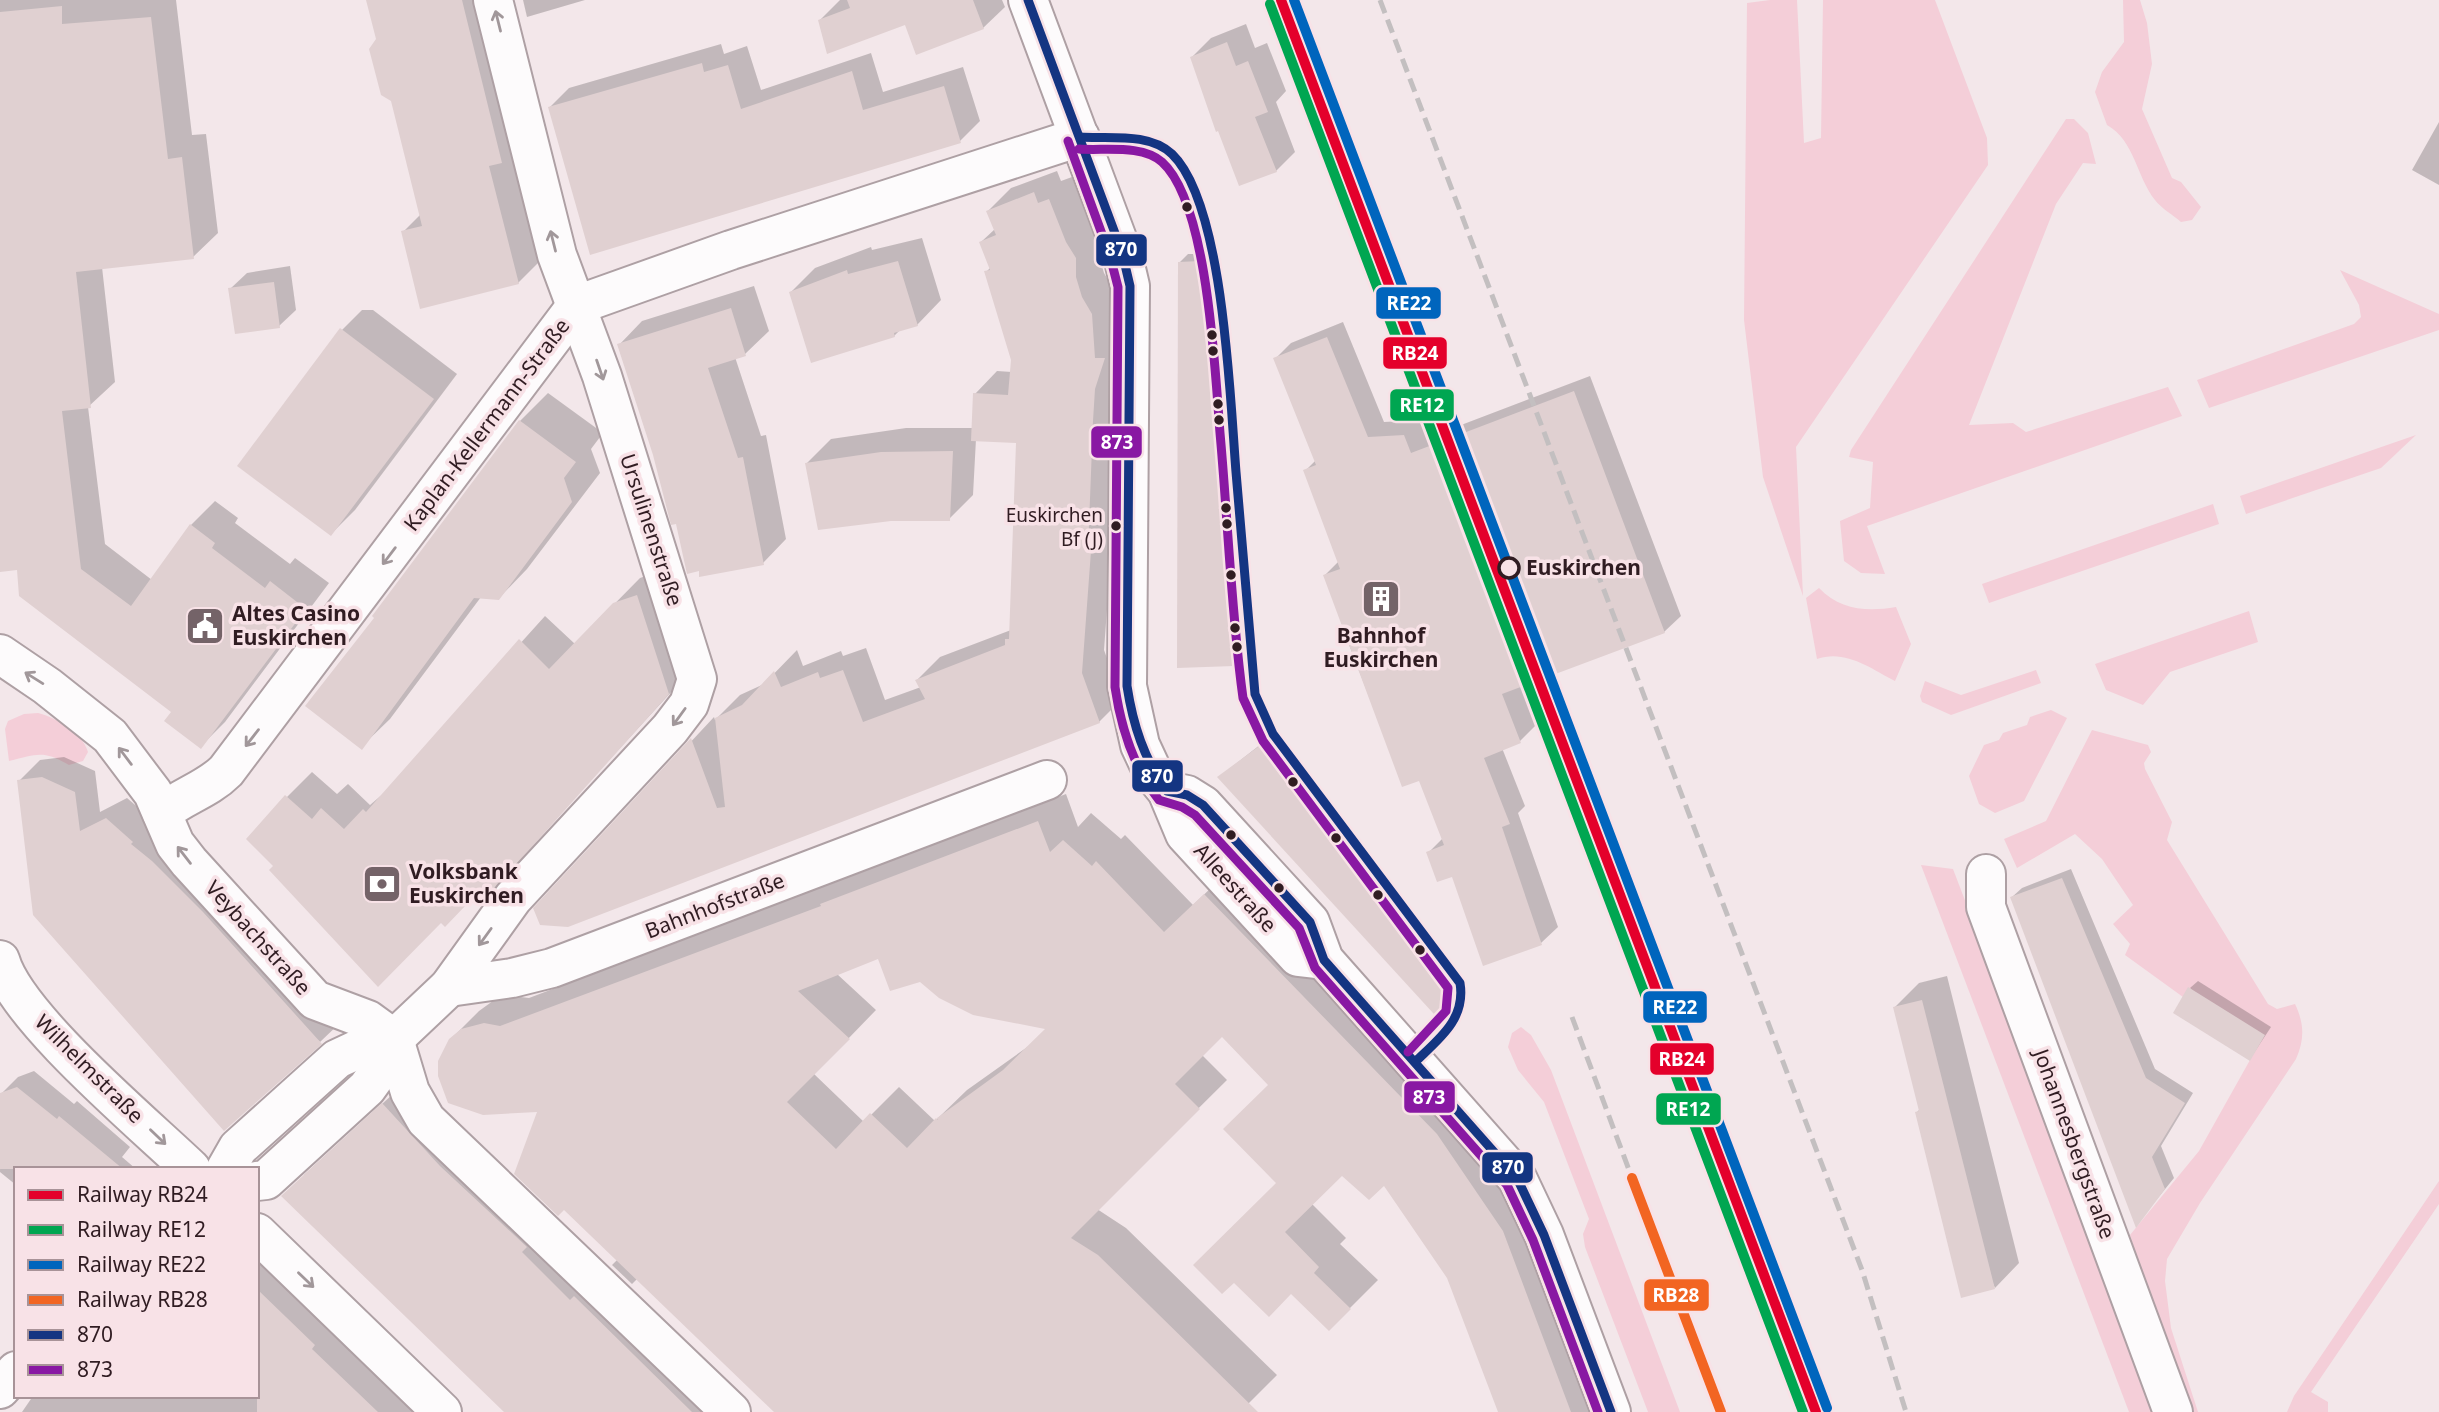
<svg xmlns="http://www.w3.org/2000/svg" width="2439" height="1412" font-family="'Noto Sans',sans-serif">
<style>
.green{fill:#f4ced8}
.shadow{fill:#0003;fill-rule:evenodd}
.building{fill:#e0d0d1;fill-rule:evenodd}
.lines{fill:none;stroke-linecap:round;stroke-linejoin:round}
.minor-casing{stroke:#aea0a4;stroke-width:42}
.minor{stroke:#fdfbfc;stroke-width:38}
.rail{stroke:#c3bfc0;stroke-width:5;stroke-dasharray:14 7;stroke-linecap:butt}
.bus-1-casing{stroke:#f8e2e7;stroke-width:14}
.bus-2-casing{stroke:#f8e2e7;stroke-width:14}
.bus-1{stroke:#143582;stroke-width:9}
.bus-2{stroke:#8918a3;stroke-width:9}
.rail-1-casing{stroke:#f8e2e7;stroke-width:16}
.rail-2-casing{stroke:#f8e2e7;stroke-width:16}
.rail-3-casing{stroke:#f8e2e7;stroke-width:16}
.rail-4-casing{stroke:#f8e2e7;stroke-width:16}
.rail-1{stroke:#e4002b;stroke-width:10}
.rail-2{stroke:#00a651;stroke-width:10}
.rail-3{stroke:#0065bd;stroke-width:10}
.rail-4{stroke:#f26522;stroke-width:10}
.oneway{stroke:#a1979a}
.bus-dot{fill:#301c22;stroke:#f8e2e7;stroke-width:2.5}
.stop-dot{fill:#f8e2e7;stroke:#301c22;stroke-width:3.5}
.labels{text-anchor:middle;stroke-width:7;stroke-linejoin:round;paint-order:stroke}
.bus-label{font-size:19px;fill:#301c22;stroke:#f8e2e7;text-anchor:end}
.street-label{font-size:21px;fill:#301c22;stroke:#f8e2e7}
.stop-label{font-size:21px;font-weight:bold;fill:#301c22;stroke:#f8e2e7;text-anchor:start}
.poi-label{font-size:21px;font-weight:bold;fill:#301c22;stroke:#f8e2e7;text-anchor:start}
.line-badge{stroke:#f8e2e7;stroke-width:2.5}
.badge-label{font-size:19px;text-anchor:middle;font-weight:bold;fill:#fff}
</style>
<rect width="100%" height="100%" fill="#f3e7ea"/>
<!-- green -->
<g class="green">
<path d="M1770 0H1797L1804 143 1821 138 1823 0H1935L1987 138 1988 165 1796 447 1803 596 1763 477 1744 320 1747 3Z"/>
<path d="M2123 0H2140L2147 23 2152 64 2142 109 2172 178 2181 182 2201 207 2192 220 2181 222C2173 215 2161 208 2155 200 2136 176 2135 141 2107 125L2095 92 2102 72 2124 42Z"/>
<path d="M2066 119H2074L2088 133 2096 164 2083 163 2056 204 1969 425 2013 423 2026 432 2168 387 2182 416 1867 526 1885 574 1861 573 1844 561 1840 521 1870 508 1873 462 1849 457 1851 450Z"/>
<path d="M2340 270 2439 314V330L2209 408 2197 380 2354 324 2361 317 2359 305Z"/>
<path d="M2416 435 2381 468 2246 514 2240 496Z"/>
<path d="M2213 504 2219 524 1989 603 1982 584Z"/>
<path d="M1819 588C1840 610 1867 612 1896 607L1911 644 1895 681C1870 668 1845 649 1817 659L1806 598Z"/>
<path d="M2249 611 2258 642 2170 672 2143 705 2106 690 2095 664Z"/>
<path d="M2036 670 2041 683 1951 715 1922 702 1920 696 1925 681 1961 695Z"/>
<path d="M2051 710 2067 718 2024 801 1995 813 1979 804 1969 776 1984 745 1999 740 2003 733 2027 725 2030 717Z"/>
<path d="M38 713C57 718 82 732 88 752L83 761 69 765C43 750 38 754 9 761L5 729 8 721 24 714Z"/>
<path d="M2092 730 2148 745 2151 752 2144 763 2145 769 2172 822 2167 840 2268 1004 2277 1009 2295 1004C2304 1023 2305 1039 2296 1059L2200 1203 2167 1259 2165 1281 2171 1328 2198 1412H2185L2130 1235 2199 1151 2264 1035 2183 997 2125 955 2130 944 2113 924 2133 905 2102 859 2075 834 2017 868 2004 839 2046 821Z"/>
<path d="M1921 865 1953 869 2160 1412H2129Z"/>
<path d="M1521 1027 1531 1035 1551 1070 1680 1412H1648L1585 1247 1583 1234 1589 1219 1544 1102 1518 1070 1508 1047 1512 1033Z"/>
<path d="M2439 1181V1204L2311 1392 2328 1402V1412H2287L2294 1396Z"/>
</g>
<!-- shadow -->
<g class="shadow">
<path d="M0 0H176L192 135 206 134 218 233 193 257 102 267 115 382 88 407 105 544 152 580 191 525 215 501 238 518 235 523 290 564 295 558 329 583 225 722 201 746 173 711 18 568 0 571Z"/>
<path d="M367 0H489L541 260 518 283 403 232 421 214Z"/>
<path d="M523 0H585L527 17Z"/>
<path d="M840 0H1002L1005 7 983 28 820 20Z"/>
<path d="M1246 24 1255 48 1267 43 1286 91 1276 102 1295 152 1276 171 1192 57 1211 38Z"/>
<path d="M721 44 724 54 747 46 761 90 871 53 883 92 963 67 980 121 960 141 550 107 569 88Z"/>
<path d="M2439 122V185L2412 170Z"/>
<path d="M1057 171 1061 181 1072 177 1088 219 1098 234V253L1104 273 1114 290 1113 529 1104 650 1122 699 1099 722 535 909 714 717 715 720 740 695 764 684 797 650 803 666 841 651 843 656 866 648 885 700 921 687 917 680 940 657 1011 630 1018 441 976 439 973 495 949 519 807 463 831 439 906 428H973L975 394 997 371 1012 372V360L986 272 991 267 981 242 995 229 988 211 1011 188Z"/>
<path d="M922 238 941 300 917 325 901 329 894 336 791 292 815 268 871 247 872 250Z"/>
<path d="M1188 254H1208L1241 657 1233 665 1180 262Z"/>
<path d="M290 266 296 310 279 326 230 289 247 273Z"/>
<path d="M754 286 769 331 745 354 735 357 761 436 766 435 786 539 763 563 700 569 677 522 619 345 642 321Z"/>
<path d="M362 310H373L457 374 355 510 331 534 337 335Z"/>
<path d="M1343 322 1384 422 1420 420 1427 438 1590 376 1681 616 1664 632 1521 685 1536 725 1520 741 1502 748 1525 806 1518 813 1558 927 1541 943 1484 964 1453 875 1428 853 1443 838 1420 779 1403 785 1348 642 1350 640 1325 575 1339 561 1305 471 1316 460 1275 359 1291 343Z"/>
<path d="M548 393 603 433 591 449 600 473 527 569 499 598 481 597 390 719 361 747 377 617 520 421Z"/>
<path d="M662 570 694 667 485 896 466 904 441 921 276 866 287 797 312 772 337 794 348 784 370 805 391 787 545 616 575 644 640 578Z"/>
<path d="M1270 737 1467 1002 1459 1010 1219 777Z"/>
<path d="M64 757 95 771 100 812 127 798 148 816 341 1022 320 1042 19 781 40 760Z"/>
<path d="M1066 794 1078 827 1091 813 1121 839 1125 835 1193 905 1233 867 1465 1106 1609 1412H1499L1448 1277 1384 1183 1341 1173 1311 1203 1346 1238 1340 1244 1378 1280 1329 1329 1291 1292 1270 1085 1222 1035 1202 1055 1227 1080 1097 1209 1126 1228 1277 1375 1240 1412H777L638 1278 632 1284 612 1265 618 1259 540 1110 450 1040 479 1011 497 998 513 996 529 998ZM879 957 920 980 1048 1028 1033 1043 967 1090 935 1121 899 1087 864 1122 814 1074 876 1010 837 974Z"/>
<path d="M2071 869 2155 1069 2193 1093 2161 1146 2174 1178 2136 1225 2012 897 2022 888Z"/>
<path d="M1947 976 2019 1263 1995 1288 1917 1112 1920 1109 1895 1007 1919 983Z"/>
<path d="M2198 981 2271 1027 2250 1059 2190 988Z"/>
<path d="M34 1071 74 1104 77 1101 130 1147 122 1157 136 1169H16V1185L0 1172 1 1094 18 1077Z"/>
<path d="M404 1084 736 1412H506L304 1175Z"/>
<path d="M257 1244 430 1412H22L33 1396H257Z"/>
</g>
<!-- building -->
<g class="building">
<path d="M366 0H462L502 163 489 166 519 284 420 309 401 231 422 226 391 101 381 95 369 49 376 39Z"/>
<path d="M847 0H973L984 29 916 55 905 25 827 54 818 20 850 8Z"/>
<path d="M62 6V24L151 17 168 159 182 157 194 259 76 272 91 408 62 411 81 569 131 606 190 524 215 543 212 548 265 588 270 581 306 609 201 749 164 721 171 712 19 596 17 570 0 572V12Z"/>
<path d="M1227 42 1236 66 1248 61 1268 112 1255 117 1277 172 1239 186 1218 131 1216 132 1190 57Z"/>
<path d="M702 63 704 72 728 65 741 109 852 71 863 110 944 86 961 143 590 255 548 107Z"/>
<path d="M1034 192 1038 203 1049 199 1066 242 1076 258V277L1082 297 1092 314 1095 358H1105L1095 389 1093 421 1088 551H1091L1082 673 1100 723 568 927 540 925 533 908 691 738 717 808 725 807 715 718 742 705 774 671 781 687 818 672 820 678 843 670 863 722 925 699 915 680 1005 645V639H1009L1016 443 971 441 973 393 1008 395 1011 360 984 271 990 270 979 242 996 235 986 211Z"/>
<path d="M898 261 918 326 894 333 895 337 811 363 789 292 847 270 848 274Z"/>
<path d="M1201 261 1234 666 1177 668 1178 262Z"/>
<path d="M274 282 280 328 235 334 228 288Z"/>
<path d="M731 308 746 356 708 368 738 458 743 457 764 565 699 577V571L687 574 676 524 671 525 653 455 617 344Z"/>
<path d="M340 328 434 399 331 536 237 466Z"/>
<path d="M1327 337 1368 437 1404 435 1411 453 1574 391 1665 633 1502 694 1521 743 1484 758 1510 824 1502 827 1542 945 1483 966 1452 877 1437 882 1426 852 1444 845 1419 781 1402 787 1323 575 1340 569 1303 470 1316 465 1273 358Z"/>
<path d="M519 420 576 462 564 478 572 502 499 600 474 598 362 750 305 706 374 618 372 616Z"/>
<path d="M953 451 950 521H891L818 530 805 463 881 452Z"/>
<path d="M637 595 669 694 486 898 466 905 445 927 441 923 378 987 269 870 273 866 246 839 285 795 312 819 321 808 344 829 363 809 366 812 519 639 549 669 613 603Z"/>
<path d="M1262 744 1461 1011 1444 1025 1217 777Z"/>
<path d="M42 777 75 792 80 831 106 818 133 842 131 844 152 861 203 912 322 1044 224 1131 33 915 17 780Z"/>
<path d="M1038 821 1050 852 1063 840 1092 866 1096 861 1164 932 1204 894 1437 1134 1503 1231 1571 1412H1498L1447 1278 1384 1186 1369 1200 1342 1176 1285 1232 1319 1267 1314 1273 1351 1309 1329 1331 1291 1294 1269 1317 1234 1283 1222 1294 1193 1265 1276 1183 1223 1129 1268 1085 1222 1037 1175 1084 1200 1109 1071 1238 1098 1255 1258 1412H774L564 1210 558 1216 514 1174 537 1112 483 1115 448 1103 438 1076V1061L449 1039 461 1029 484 1023 500 1026 821 906 820 904ZM878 959 890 991 920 982 939 998 973 1015 1045 1029 1003 1070 937 1118 938 1120 936 1118 907 1148 870 1113 836 1149 787 1102 850 1039 798 991Z"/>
<path d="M2062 878 2146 1078 2185 1103 2152 1157 2165 1189 2136 1228 2010 897Z"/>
<path d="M2188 987 2265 1035 2250 1061 2173 1013Z"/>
<path d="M1922 1000 1995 1289 1961 1298 1915 1112 1919 1111 1893 1007Z"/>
<path d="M17 1087 57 1119 59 1116 123 1169H0V1093Z"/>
<path d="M382 1103 440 1166 527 1247 522 1252 570 1300 574 1296 692 1412H504L281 1196Z"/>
<path d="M257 1289 315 1345 312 1349 378 1412H257Z"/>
</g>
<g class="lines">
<!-- minor casing -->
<g class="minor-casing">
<g id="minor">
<path d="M1028 0 1122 252 1130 286 1127 686 1140 745 1154 775 1167 791 1185 834 1298 957 1324 960"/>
<path d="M0 654 47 686 110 736 153 793 175 844 189 862 315 1000 368 1020 394 1039 410 1092 426 1120 731 1412"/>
<path d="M1167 791 1187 795 1203 805 1310 922 1324 960 1517 1178 1544 1235 1611 1412"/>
<path d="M162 813C182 796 207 790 226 771L577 305 731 250 1080 137"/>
<path d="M1986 874V907L2173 1412"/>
<path d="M0 960C16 1017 144 1124 191 1169"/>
<path d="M449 987 512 978 552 968 1047 780"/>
<path d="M226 1169 238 1148 337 1059 367 1045 394 1039"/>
<path d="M257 1181 266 1180 367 1088 385 1063 394 1039 449 987 513 898 670 729 689 704 697 679 602 376 557 255 493 0"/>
<path d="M257 1233 442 1412"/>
<path d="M0 1389 16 1371"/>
</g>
</g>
<!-- minor -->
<use href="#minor" class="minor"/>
<!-- rail -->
<g class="rail">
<path d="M1380 0 1862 1270 1906 1412"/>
<path d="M1572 1017 1632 1178"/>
</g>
<!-- bus-1 casing -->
<g class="bus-1-casing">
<g id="bus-1">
<path d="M1028 0 1122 252 1130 286 1127 686C1133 725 1144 759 1167 791L1187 795 1203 805 1310 922 1324 960 1517 1178 1544 1235 1611 1412"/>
<path d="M1080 137C1109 139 1149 132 1172 154 1224 204 1230 399 1236 472 1242 546 1249 620 1255 694L1273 734 1460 983C1466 1019 1439 1039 1416 1061"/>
</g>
</g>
<!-- bus-2 casing -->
<g class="bus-2-casing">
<g id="bus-2">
<path d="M1068 141 1110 256 1118 287 1115 687C1121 728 1133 767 1159 800L1182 807 1195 815 1299 928 1315 968 1507 1185 1533 1240 1598 1412"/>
<path d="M1079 149C1104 151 1142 144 1162 162 1208 203 1215 371 1220 433 1228 521 1231 611 1243 698L1263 741 1448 988 1446 1011 1408 1052"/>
</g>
</g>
<!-- bus-1 -->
<use href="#bus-1" class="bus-1"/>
<!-- bus-2 -->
<use href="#bus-2" class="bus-2"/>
<!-- rail-1 casing -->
<g class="rail-1-casing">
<path id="rail-1" d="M1281 0 1816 1412"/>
</g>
<!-- rail-2 casing -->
<g class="rail-2-casing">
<path id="rail-2" d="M1270 4 1803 1412"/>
</g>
<!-- rail-3 casing -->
<g class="rail-3-casing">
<path id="rail-3" d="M1294 0 1827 1408"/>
</g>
<!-- rail-4 casing -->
<g class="rail-4-casing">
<path id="rail-4" d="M1632 1178 1721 1412"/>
</g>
<!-- rail-1 -->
<use href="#rail-1" class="rail-1"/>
<!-- rail-2 -->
<use href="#rail-2" class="rail-2"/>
<!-- rail-3 -->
<use href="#rail-3" class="rail-3"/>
<!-- rail-4 -->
<use href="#rail-4" class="rail-4"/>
</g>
<!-- one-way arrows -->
<defs><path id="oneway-shaft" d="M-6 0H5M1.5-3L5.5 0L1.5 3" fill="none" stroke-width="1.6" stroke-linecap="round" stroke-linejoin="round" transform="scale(1.75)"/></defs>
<g class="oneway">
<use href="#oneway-shaft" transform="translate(498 21) rotate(-104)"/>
<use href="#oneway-shaft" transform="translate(553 241) rotate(-104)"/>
<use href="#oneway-shaft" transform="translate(600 370) rotate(71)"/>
<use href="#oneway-shaft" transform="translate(389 556) rotate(127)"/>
<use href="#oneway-shaft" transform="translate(34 678) rotate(-148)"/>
<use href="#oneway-shaft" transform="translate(679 717) rotate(126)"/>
<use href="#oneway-shaft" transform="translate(252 738) rotate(128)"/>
<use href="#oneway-shaft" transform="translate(125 756) rotate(-127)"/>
<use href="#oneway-shaft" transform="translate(184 855) rotate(-128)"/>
<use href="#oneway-shaft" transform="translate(485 937) rotate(126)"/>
<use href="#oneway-shaft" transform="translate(158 1137) rotate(44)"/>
<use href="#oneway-shaft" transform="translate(306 1280) rotate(44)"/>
</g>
<!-- icons -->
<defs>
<g id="building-square" transform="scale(2.0125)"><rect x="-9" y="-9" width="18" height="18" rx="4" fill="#746368" stroke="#f8e2e7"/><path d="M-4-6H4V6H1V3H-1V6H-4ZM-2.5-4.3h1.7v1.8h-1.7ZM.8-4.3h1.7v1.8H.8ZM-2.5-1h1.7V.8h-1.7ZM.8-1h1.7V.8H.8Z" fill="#fff"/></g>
<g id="civic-square" transform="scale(2.0125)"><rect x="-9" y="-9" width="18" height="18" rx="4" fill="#746368" stroke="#f8e2e7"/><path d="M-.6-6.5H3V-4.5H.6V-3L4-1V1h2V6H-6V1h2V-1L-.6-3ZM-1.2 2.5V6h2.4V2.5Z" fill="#fff"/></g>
<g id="bank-square" transform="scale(2.0125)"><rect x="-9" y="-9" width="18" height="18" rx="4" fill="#746368" stroke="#f8e2e7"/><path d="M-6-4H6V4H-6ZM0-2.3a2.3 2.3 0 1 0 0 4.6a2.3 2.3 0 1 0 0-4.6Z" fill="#fff"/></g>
</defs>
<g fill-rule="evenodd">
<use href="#building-square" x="1381" y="599"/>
<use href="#civic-square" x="205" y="626"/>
<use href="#bank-square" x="382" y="884"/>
</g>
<!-- markers -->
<g class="bus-dot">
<circle cx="1187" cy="207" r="6"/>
<circle cx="1212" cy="335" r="6"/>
<circle cx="1213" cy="351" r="6"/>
<circle cx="1218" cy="404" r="6"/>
<circle cx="1219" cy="420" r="6"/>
<circle cx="1226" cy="508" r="6"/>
<circle cx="1227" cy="524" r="6"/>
<circle cx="1116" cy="526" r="6"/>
<circle cx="1231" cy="575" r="6"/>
<circle cx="1235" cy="628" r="6"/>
<circle cx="1237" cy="647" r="6"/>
<circle cx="1293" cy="782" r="6"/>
<circle cx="1231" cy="835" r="6"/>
<circle cx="1336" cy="838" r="6"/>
<circle cx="1279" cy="888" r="6"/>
<circle cx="1378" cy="895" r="6"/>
<circle cx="1420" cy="950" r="6"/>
</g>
<circle class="stop-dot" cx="1509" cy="568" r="10"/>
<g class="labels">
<!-- bus labels -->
<g class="bus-label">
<text x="1103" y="522">Euskirchen<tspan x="1103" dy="24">Bf (J)</tspan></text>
</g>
<!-- street labels -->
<g class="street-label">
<text transform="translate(487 425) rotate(-53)" y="7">Kaplan-Kellermann-Straße</text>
<text transform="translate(651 530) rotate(72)" y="7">Ursulinenstraße</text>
<text transform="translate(1235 888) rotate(48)" y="7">Alleestraße</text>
<text transform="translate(715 906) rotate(-21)" y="7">Bahnhofstraße</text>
<text transform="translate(258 938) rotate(48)" y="7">Veybachstraße</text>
<text transform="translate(89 1069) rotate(45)" y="7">Wilhelmstraße</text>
<text transform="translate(2074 1144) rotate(70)" y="7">Johannesbergstraße</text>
</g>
<!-- stop labels -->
<g class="stop-label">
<text x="1526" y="575">Euskirchen</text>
</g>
<!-- poi labels -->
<g class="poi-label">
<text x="232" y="621">Altes Casino<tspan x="232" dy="24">Euskirchen</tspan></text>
<text x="1381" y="643" text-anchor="middle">Bahnhof<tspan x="1381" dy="24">Euskirchen</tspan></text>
<text x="409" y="879">Volksbank<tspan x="409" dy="24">Euskirchen</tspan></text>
</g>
</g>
<g class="line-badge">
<rect x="1095" y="233" width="53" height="34" rx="7" fill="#143582"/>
<rect x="1375" y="286" width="67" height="34" rx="7" fill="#0065bd"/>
<rect x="1382" y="336" width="66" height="34" rx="7" fill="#e4002b"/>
<rect x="1389" y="388" width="66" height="34" rx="7" fill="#00a651"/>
<rect x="1090" y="425" width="53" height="34" rx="7" fill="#8918a3"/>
<rect x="1131" y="759" width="53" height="34" rx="7" fill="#143582"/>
<rect x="1642" y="990" width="66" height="34" rx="7" fill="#0065bd"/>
<rect x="1649" y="1042" width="66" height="34" rx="7" fill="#e4002b"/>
<rect x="1403" y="1080" width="53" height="34" rx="7" fill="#8918a3"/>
<rect x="1655" y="1092" width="67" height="34" rx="7" fill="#00a651"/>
<rect x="1481" y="1151" width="53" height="33" rx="7" fill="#143582"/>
<rect x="1643" y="1278" width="67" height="34" rx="7" fill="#f26522"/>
</g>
<g class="badge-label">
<text x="1121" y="256">870</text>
<text x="1409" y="310">RE22</text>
<text x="1415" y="360">RB24</text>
<text x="1422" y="412">RE12</text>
<text x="1117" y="449">873</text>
<text x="1157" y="783">870</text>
<text x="1675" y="1014">RE22</text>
<text x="1682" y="1066">RB24</text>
<text x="1429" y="1104">873</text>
<text x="1688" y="1116">RE12</text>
<text x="1508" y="1174">870</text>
<text x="1676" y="1302">RB28</text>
</g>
<!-- legend -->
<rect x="14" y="1167" width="245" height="231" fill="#f8e2e7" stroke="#a89398" stroke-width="2"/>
<rect x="28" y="1190" width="35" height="10" fill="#e4002b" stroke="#a89398" stroke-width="2"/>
<text x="77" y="1202" font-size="21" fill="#301c22">Railway RB24</text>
<rect x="28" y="1225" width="35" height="10" fill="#00a651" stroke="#a89398" stroke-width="2"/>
<text x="77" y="1237" font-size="21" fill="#301c22">Railway RE12</text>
<rect x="28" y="1260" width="35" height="10" fill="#0065bd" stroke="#a89398" stroke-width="2"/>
<text x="77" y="1272" font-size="21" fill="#301c22">Railway RE22</text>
<rect x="28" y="1295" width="35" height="10" fill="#f26522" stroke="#a89398" stroke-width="2"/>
<text x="77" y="1307" font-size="21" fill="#301c22">Railway RB28</text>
<rect x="28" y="1330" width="35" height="10" fill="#143582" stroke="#a89398" stroke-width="2"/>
<text x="77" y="1342" font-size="21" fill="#301c22">870</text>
<rect x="28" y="1365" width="35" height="10" fill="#8918a3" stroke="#a89398" stroke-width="2"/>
<text x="77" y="1377" font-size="21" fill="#301c22">873</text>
</svg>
